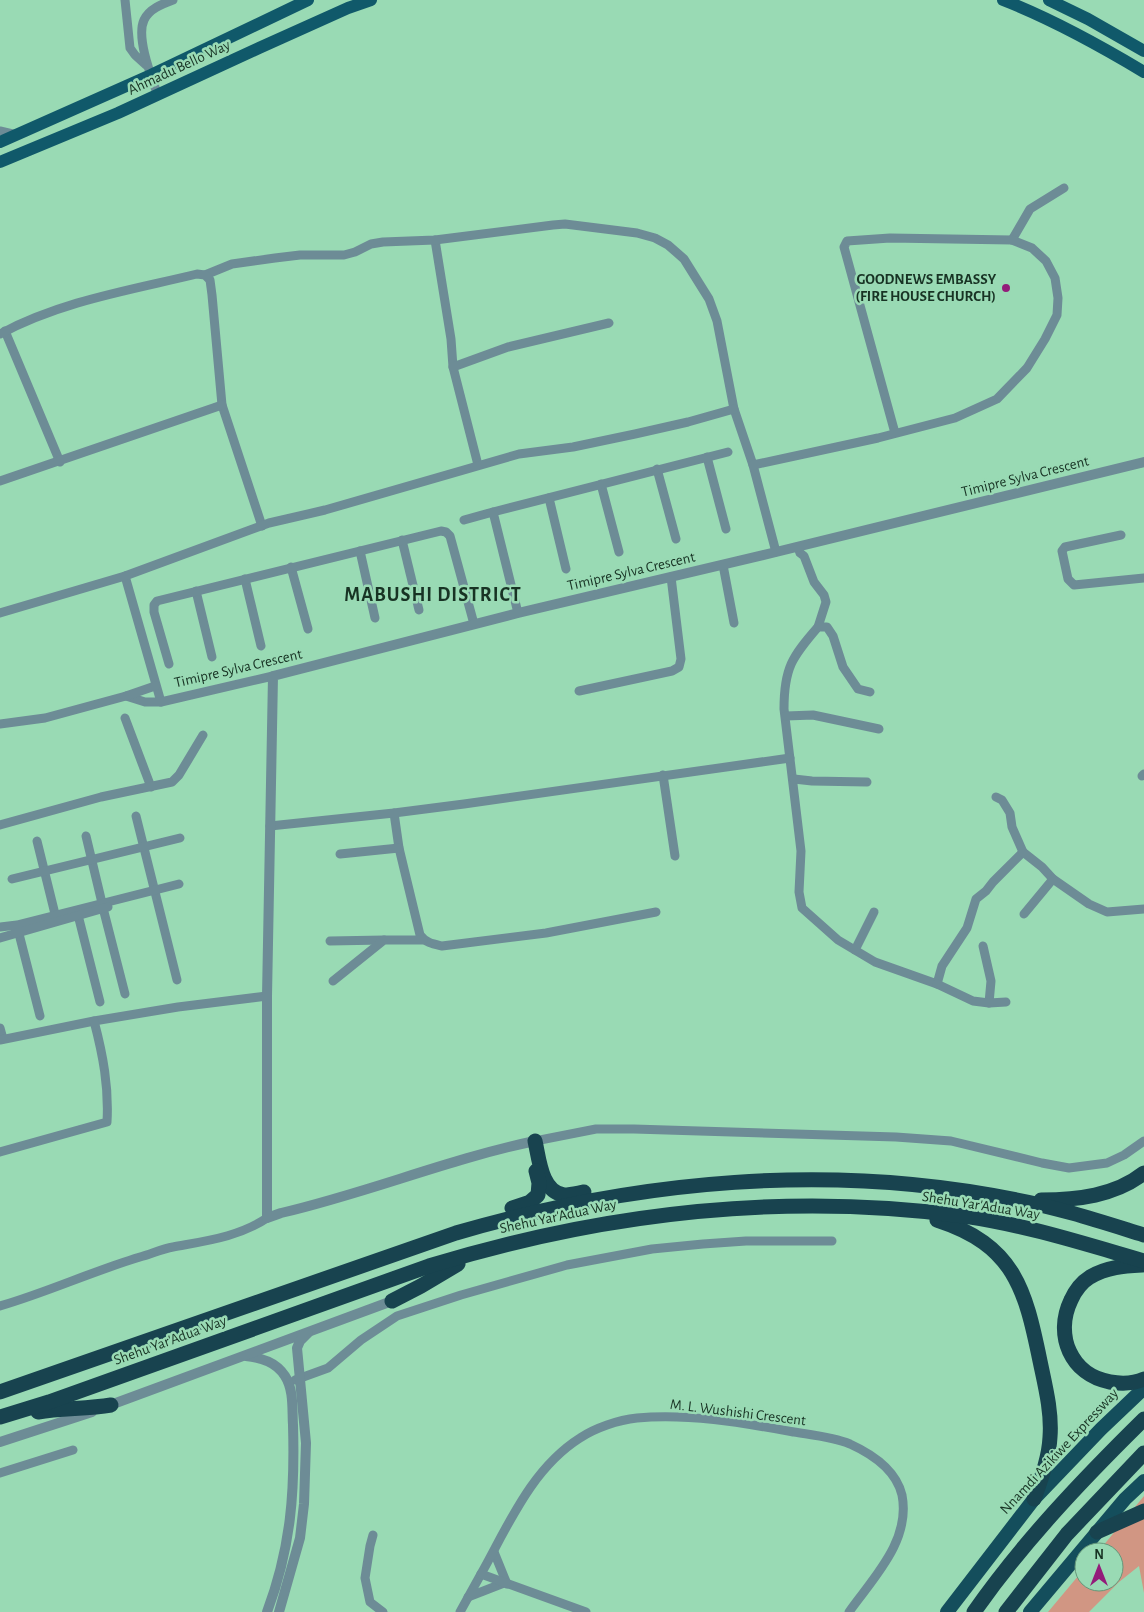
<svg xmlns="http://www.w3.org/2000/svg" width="1144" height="1612" font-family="'Alegreya Sans',sans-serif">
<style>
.green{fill:#d19683}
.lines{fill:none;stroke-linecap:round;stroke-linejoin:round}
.minor{stroke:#6d8c96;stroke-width:9}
.tertiary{stroke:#6d8c96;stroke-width:10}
.primary{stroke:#10596a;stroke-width:12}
.trunk{stroke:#144e5c;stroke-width:14}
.motorway{stroke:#18434f;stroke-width:15}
.poi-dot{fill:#931c7a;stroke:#99dab4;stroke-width:2}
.labels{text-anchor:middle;stroke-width:5;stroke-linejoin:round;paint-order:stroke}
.street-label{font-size:15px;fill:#183324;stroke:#99dab4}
.poi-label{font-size:15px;font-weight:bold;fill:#183324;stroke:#99dab4;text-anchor:end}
.district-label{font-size:20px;font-weight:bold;letter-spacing:1px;fill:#183324;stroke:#99dab4}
</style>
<rect width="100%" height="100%" fill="#99dab4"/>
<!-- green -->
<path class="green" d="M1144 1496V1593L1139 1566 1119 1582 1089 1612H1048L1084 1569V1582H1114V1552H1098Z"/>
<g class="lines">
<!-- minor -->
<g class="minor">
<path d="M125 0 130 48 135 55 146 65"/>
<path d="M157 93C151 76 136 37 144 20 149 9 162 4 173 0"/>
<path d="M0 131 17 135"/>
<path d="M435 240 451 339 453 367 478 465"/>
<path d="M1012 240 1030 209 1064 188"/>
<path d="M205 275 232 264 275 258 300 255H344L355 252 371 244 383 242 435 240 553 225 565 224 637 233 655 238 668 245 684 259 709 299 717 321 734 409 753 465 776 552"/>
<path d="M5 331 60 462"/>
<path d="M0 334C61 301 131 290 197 274L205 275 210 280 212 295 222 405 262 526"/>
<path d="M453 367 508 347 609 323"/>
<path d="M707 457 726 529"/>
<path d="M753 465 878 438 955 418 997 399 1027 368 1045 339 1057 315 1058 298 1055 278 1046 261 1032 248 1012 240 890 238 847 241 844 247 895 433"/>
<path d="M657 469 676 539"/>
<path d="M0 481 222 405"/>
<path d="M601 484 619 552"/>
<path d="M549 498 566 569"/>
<path d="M464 520 493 512"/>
<path d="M1121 535 1065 547 1062 551 1068 579 1074 585 1144 578"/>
<path d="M402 540 419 610"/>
<path d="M798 547 800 553 804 556 814 582 824 595 826 602 818 627"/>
<path d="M360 551 375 618"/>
<path d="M723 565 734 623"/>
<path d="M291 567 308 629"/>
<path d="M125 576 161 702"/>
<path d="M245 579 261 646"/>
<path d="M196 591 212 657"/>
<path d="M0 613 125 576 269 523 325 510 519 454 573 447 635 434 688 422 734 409"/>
<path d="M518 613 493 512 728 452"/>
<path d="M169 664 154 612V605L157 601 441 531 446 532 450 536 474 624"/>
<path d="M579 691 672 671 679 667 681 659 671 577"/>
<path d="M870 692 858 689 843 667 833 636 827 627H818C792 657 784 668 784 709L801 851 799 892 802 908 838 940 875 962 937 984 942 966 967 928 976 899 986 891 993 882 1023 852"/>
<path d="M126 696 145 702H161L273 676"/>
<path d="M786 716 813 715 879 729"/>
<path d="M125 718 151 787"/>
<path d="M0 724 45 718 126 696 155 686"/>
<path d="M663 775 675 856"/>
<path d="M1142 776 1144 774"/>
<path d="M794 779 812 781 867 782"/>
<path d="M996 797 1002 800 1010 813 1012 827 1023 852 1042 867 1053 879 1089 904 1107 912 1144 909"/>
<path d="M394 813 399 848 420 935C426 943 433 944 442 946L546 933 656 912"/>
<path d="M136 816 177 980"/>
<path d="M0 825 101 797 172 782 179 775 203 735"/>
<path d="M270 826 394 813 464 804 790 758"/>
<path d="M86 836 102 903"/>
<path d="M37 841 55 914"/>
<path d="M340 854 399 848"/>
<path d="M12 879 180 838"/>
<path d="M103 908 125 994"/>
<path d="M1024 914 1053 879"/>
<path d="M78 915 100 1002"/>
<path d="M17 926 40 1016"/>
<path d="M0 927 17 925 179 884"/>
<path d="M0 938 108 907"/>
<path d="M330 941 384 940"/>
<path d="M983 946 991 981 989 1003"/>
<path d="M855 950 874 912"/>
<path d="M333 981 384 940H423"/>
<path d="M937 984 973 1001 989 1003 1006 1002"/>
<path d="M0 1028 3 1039"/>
<path d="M0 1040 94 1021 178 1007 267 996"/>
<path d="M535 1141 596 1129H634L896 1137 951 1141 1042 1163 1069 1168 1107 1163 1124 1155 1144 1141"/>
<path d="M0 1152 107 1122C109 1087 103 1055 94 1021"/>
<path d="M0 1306C48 1292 93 1271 140 1257 151 1254 162 1249 173 1247 205 1241 239 1237 267 1218"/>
<path d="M295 1380 328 1368 361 1340 397 1316 461 1295 567 1265 652 1249 703 1244 746 1241H832"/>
<path d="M0 1473 73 1450"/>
<path d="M373 1535 370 1546 365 1578 370 1602 383 1612"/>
<path d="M494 1552 507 1584"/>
<path d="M468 1597 504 1583"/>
<path d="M460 1612 481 1574"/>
<path d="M586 1612 481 1574C508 1526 531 1469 580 1438 595 1428 618 1420 637 1418 688 1413 743 1423 794 1432 812 1435 833 1437 850 1444 872 1454 896 1470 902 1495 911 1541 873 1578 849 1612"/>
</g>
<!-- tertiary -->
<g class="tertiary">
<path d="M535 1141C449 1159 367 1193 281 1213L267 1218V996L273 676 518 613 776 552 1144 462"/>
<path d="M246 1356C262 1358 276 1362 285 1376 294 1390 292 1409 293 1425 295 1492 291 1548 267 1612"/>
<path d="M105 1407 392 1301"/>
<path d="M0 1442 92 1412"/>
<path d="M279 1612 300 1538 304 1504 306 1443 297 1348 300 1341 308 1333"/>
</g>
<!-- primary -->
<g class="primary">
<path d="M1003 0C1052 19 1099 45 1144 72"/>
<path d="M1049 0 1088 19 1144 51"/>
<path d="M0 142 151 75 308 0"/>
<path d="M0 162 118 113 259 48 348 8 371 0"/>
</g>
<!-- trunk -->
<g class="trunk">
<path d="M947 1612 1034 1499 1101 1429 1144 1388"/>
<path d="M1030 1612 1125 1499 1144 1481"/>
</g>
<!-- motorway -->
<g class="motorway">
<path d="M535 1141C539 1158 541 1192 564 1195 571 1195 578 1193 584 1192"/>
<path d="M1041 1200C1077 1200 1115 1196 1144 1173"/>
<path d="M512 1208 530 1202 538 1195 539 1183 536 1171"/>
<path d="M937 1220C1014 1245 1025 1288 1040 1361 1045 1385 1052 1412 1050 1437 1049 1458 1041 1479 1034 1499"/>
<path d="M1142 1265C1124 1266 1107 1267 1090 1277 1082 1282 1075 1291 1071 1300 1054 1335 1071 1375 1110 1382 1122 1384 1133 1384 1144 1379"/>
<path d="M392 1301 421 1286 458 1264"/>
<path d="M0 1392 456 1233C638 1180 830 1162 1017 1200 1060 1208 1102 1222 1144 1235"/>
<path d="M38 1412C62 1408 87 1409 111 1405"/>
<path d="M0 1417 49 1402 429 1266C602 1213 784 1192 964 1216 1026 1225 1085 1244 1144 1261"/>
<path d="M1097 1532 1144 1511"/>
<path d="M974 1612C1023 1542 1083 1479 1144 1419"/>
<path d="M1006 1612 1067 1534 1144 1453"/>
</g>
</g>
<!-- markers -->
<circle class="poi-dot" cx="1006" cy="288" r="5"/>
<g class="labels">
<!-- street labels -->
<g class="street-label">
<text transform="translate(179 67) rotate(-25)" y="5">Ahmadu Bello Way</text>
<text transform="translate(1025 476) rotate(-14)" y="5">Timipre Sylva Crescent</text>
<text transform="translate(631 571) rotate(-13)" y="5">Timipre Sylva Crescent</text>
<text transform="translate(238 668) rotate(-13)" y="5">Timipre Sylva Crescent</text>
<text transform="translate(981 1205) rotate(9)" y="5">Shehu Yar'Adua Way</text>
<text transform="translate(558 1216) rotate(-12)" y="5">Shehu Yar'Adua Way</text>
<text transform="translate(170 1340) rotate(-20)" y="5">Shehu Yar'Adua Way</text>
<text transform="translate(738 1412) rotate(7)" y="5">M. L. Wushishi Crescent</text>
<text transform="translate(1059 1451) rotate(-47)" y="5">Nnamdi Azikiwe Expressway</text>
</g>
<!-- poi labels -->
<g class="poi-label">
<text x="996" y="284">GOODNEWS EMBASSY<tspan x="996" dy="17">(FIRE HOUSE CHURCH)</tspan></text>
</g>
<!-- district labels -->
<g class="district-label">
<text x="433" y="601">MABUSHI DISTRICT</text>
</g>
</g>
<!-- north arrow -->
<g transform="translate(1099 1567)"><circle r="24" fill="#99dab4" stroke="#65977a"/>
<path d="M0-4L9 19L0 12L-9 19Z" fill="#931c7a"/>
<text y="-8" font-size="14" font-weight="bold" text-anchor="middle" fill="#183324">N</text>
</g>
</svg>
